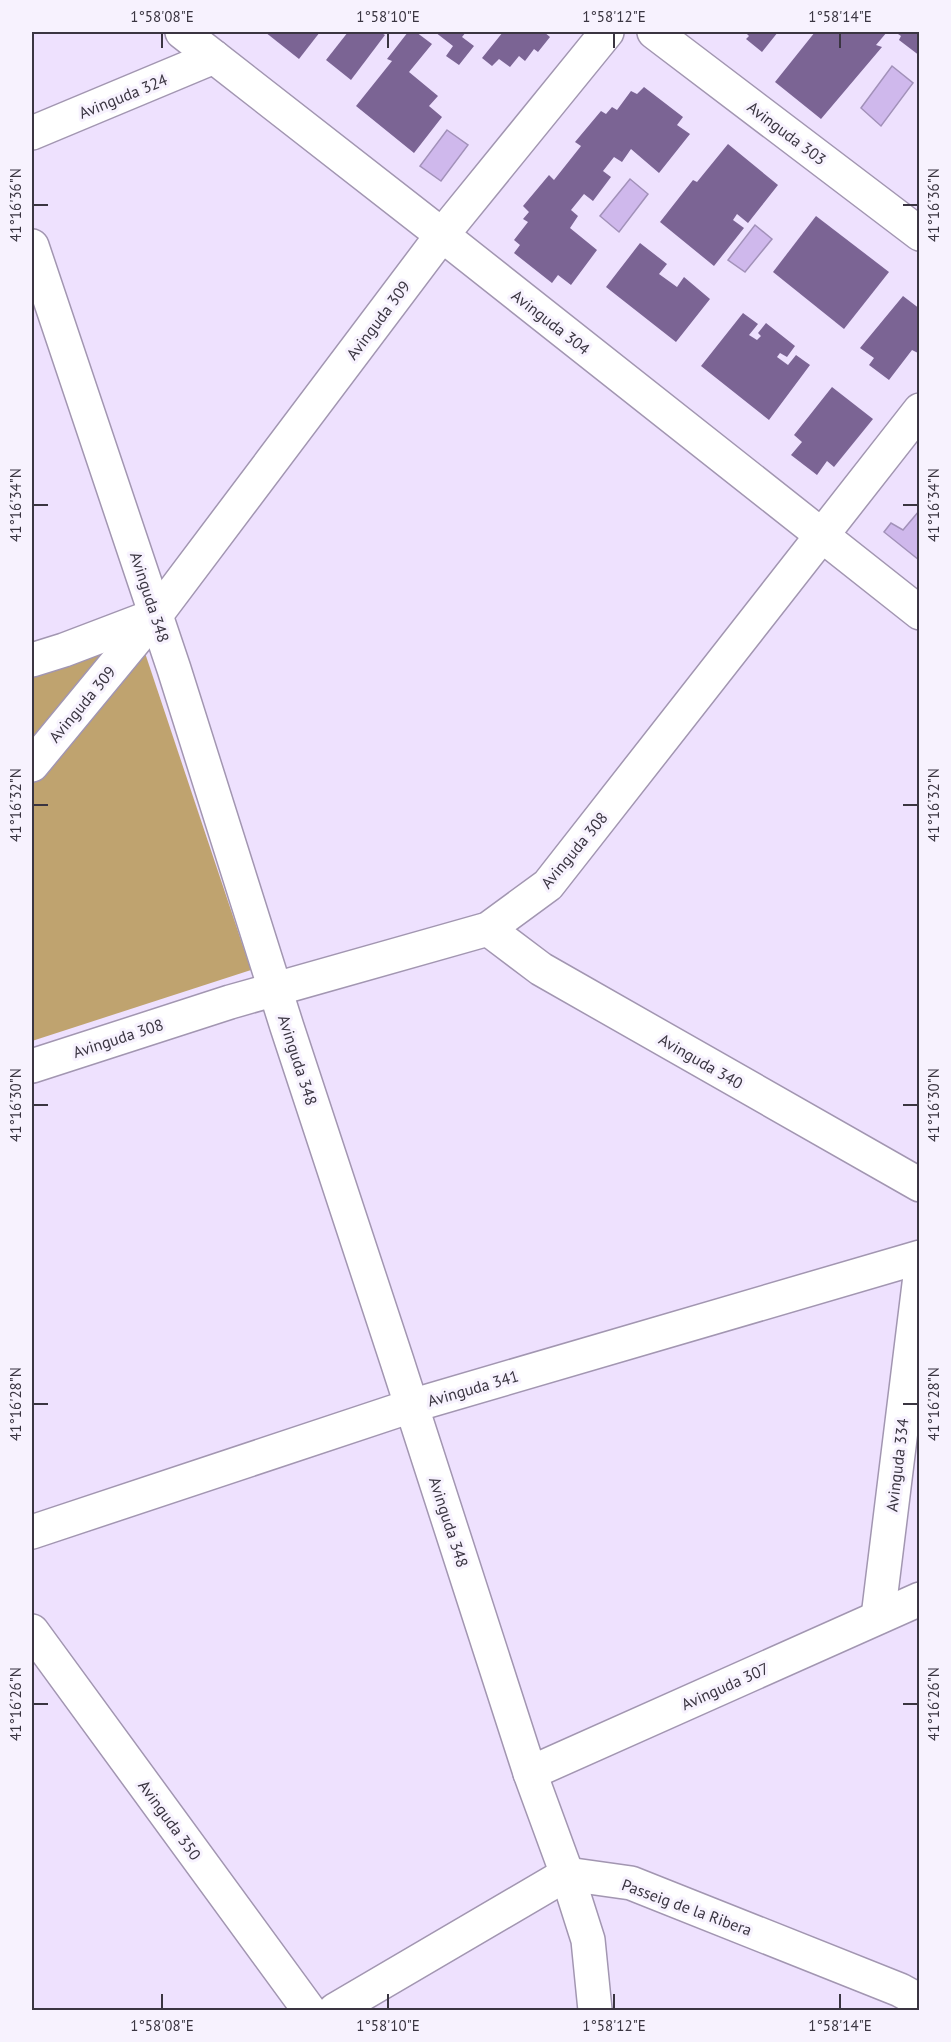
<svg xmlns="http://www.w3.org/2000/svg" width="951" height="2042" font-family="'PT Sans',sans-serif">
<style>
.forest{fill:#bfa36f}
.water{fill:#cfb8ec;stroke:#a291b9;stroke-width:1.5}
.building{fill:#7b6494}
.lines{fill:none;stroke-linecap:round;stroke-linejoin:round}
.minor-casing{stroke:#a296b1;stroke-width:36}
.minor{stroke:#fff;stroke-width:33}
.ticks{fill:none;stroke:#3a3541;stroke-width:2}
.labels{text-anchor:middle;stroke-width:6;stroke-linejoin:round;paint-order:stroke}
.street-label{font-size:16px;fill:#3a3541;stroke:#f7f2fe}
.neatline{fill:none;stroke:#3a3541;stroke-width:2}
.ticks-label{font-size:15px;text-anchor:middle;fill:#3a3541}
</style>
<rect width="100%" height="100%" fill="#eee1fe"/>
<!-- forest -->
<path class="forest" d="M139 635 251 970 32 1041V671Z"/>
<!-- water -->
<g class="water">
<path d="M892 66 913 83 881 126 861 108Z"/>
<path d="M447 130 468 145 441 181 420 166Z"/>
<path d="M630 179 648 194 619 232 600 216Z"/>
<path d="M755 225 772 239 745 272 728 260Z"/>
<path d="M919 511H920L919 560 884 532 891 523 903 530Z"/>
</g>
<!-- building -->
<g class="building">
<path d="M265 32H320L299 59Z"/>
<path d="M348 32H380L385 35 351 80 326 60Z"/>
<path d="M408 32H416L432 44 409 72 438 96 429 106 442 117 414 153 356 106 392 61 387 59Z"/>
<path d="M435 32H466L462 37 474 46 459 65 446 56 453 46Z"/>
<path d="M503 32H544L550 37 538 52 534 49 525 61 519 56 510 67 499 59 492 66 482 58Z"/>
<path d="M745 32H778L762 52 746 39 749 36Z"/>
<path d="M815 32H887L876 45 882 47 821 119 775 82Z"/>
<path d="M895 32H920V56L899 40 901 36Z"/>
<path d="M644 87 683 117 677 125 690 134 659 173 631 149 622 162 614 157 603 171 611 177 593 201 584 194 571 210 578 216 570 228 597 250 571 285 558 275 552 283 514 253 520 245 514 240 528 222 523 219 529 212 523 206 549 175 554 180 581 146 575 142 601 111 606 114 612 107 617 110 631 91 637 94Z"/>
<path d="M728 144 778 185 748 223 737 214 733 220 744 228 714 266 660 222 693 180 697 182Z"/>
<path d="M816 216 889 272 844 329 773 272Z"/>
<path d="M640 243 667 264 659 274 677 287 684 277 710 299 676 342 606 287Z"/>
<path d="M903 296 920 309V354L912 350 889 380 869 365 874 358 860 348Z"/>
<path d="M743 313 758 324 749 335 757 340 761 336 758 333 766 323 795 346 787 357 780 353 777 357 788 365 796 355 810 365 769 420 701 366Z"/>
<path d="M832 387 873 419 834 467 827 461 817 475 791 455 802 442 794 435Z"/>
</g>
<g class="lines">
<!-- minor casing -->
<g class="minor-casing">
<g id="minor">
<path d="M182 32 442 235 920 613"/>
<path d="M654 32 920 234"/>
<path d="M32 133 214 57"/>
<path d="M32 246 174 669 287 1027 397 1361 530 1773 567 1874 588 1940 595 2010"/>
<path d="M32 660 64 650 156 615 442 235 607 32"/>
<path d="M32 765 155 616"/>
<path d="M488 929 541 969 920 1185"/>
<path d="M32 1066 230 1002 488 929 548 885 920 410"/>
<path d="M32 1532 411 1406 920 1257"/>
<path d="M878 1617 920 1276"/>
<path d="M32 1631 309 2010"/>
<path d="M530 1773 920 1599"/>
<path d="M335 2010 567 1874 631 1883 900 1990 920 2001"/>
</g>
</g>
<!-- minor -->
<use href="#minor" class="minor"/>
</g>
<!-- ticks -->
<path class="ticks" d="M162 33V48M388 33V48M614 33V48M840 33V48M33 205H48M903 205H918M33 505H48M903 505H918M33 805H48M903 805H918M33 1105H48M903 1105H918M33 1404H48M903 1404H918M33 1704H48M903 1704H918M162 1994V2009M388 1994V2009M614 1994V2009M840 1994V2009"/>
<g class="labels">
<!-- street labels -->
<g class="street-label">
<text transform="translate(123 96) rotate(-22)" y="6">Avinguda 324</text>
<text transform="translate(787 133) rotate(37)" y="6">Avinguda 303</text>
<text transform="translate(378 320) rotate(-53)" y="6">Avinguda 309</text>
<text transform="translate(551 322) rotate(38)" y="6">Avinguda 304</text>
<text transform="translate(150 597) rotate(72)" y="6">Avinguda 348</text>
<text transform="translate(82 704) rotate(-50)" y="6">Avinguda 309</text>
<text transform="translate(574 850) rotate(-50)" y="6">Avinguda 308</text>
<text transform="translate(118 1038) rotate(-18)" y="6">Avinguda 308</text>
<text transform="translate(298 1060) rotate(72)" y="6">Avinguda 348</text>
<text transform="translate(701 1061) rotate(30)" y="6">Avinguda 340</text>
<text transform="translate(473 1388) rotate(-16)" y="6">Avinguda 341</text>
<text transform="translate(897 1465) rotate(-83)" y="6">Avinguda 334</text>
<text transform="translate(449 1522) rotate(72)" y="6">Avinguda 348</text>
<text transform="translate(725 1686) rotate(-24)" y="6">Avinguda 307</text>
<text transform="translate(170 1820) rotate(54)" y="6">Avinguda 350</text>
<text transform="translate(687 1907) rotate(20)" y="6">Passeig de la Ribera</text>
</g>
</g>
<!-- border -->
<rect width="951" height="2042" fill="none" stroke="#f7f2fe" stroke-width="66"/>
<rect x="33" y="33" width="885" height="1976" class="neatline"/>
<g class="ticks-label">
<text x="162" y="22">1°58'08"E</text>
<text x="388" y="22">1°58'10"E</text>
<text x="614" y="22">1°58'12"E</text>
<text x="840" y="22">1°58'14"E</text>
<text transform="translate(16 205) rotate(-90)" y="5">41°16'36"N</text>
<text transform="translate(934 205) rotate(-90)" y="5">41°16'36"N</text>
<text transform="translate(16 505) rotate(-90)" y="5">41°16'34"N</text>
<text transform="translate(934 505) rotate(-90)" y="5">41°16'34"N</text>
<text transform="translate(16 805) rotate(-90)" y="5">41°16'32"N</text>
<text transform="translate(934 805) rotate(-90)" y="5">41°16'32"N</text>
<text transform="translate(16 1105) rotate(-90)" y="5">41°16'30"N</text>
<text transform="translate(934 1105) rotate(-90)" y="5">41°16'30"N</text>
<text transform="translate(16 1404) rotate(-90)" y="5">41°16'28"N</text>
<text transform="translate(934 1404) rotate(-90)" y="5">41°16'28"N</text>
<text transform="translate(16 1704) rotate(-90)" y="5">41°16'26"N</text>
<text transform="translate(934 1704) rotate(-90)" y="5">41°16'26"N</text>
<text x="162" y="2031">1°58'08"E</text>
<text x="388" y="2031">1°58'10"E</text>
<text x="614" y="2031">1°58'12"E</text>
<text x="840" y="2031">1°58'14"E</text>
</g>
</svg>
